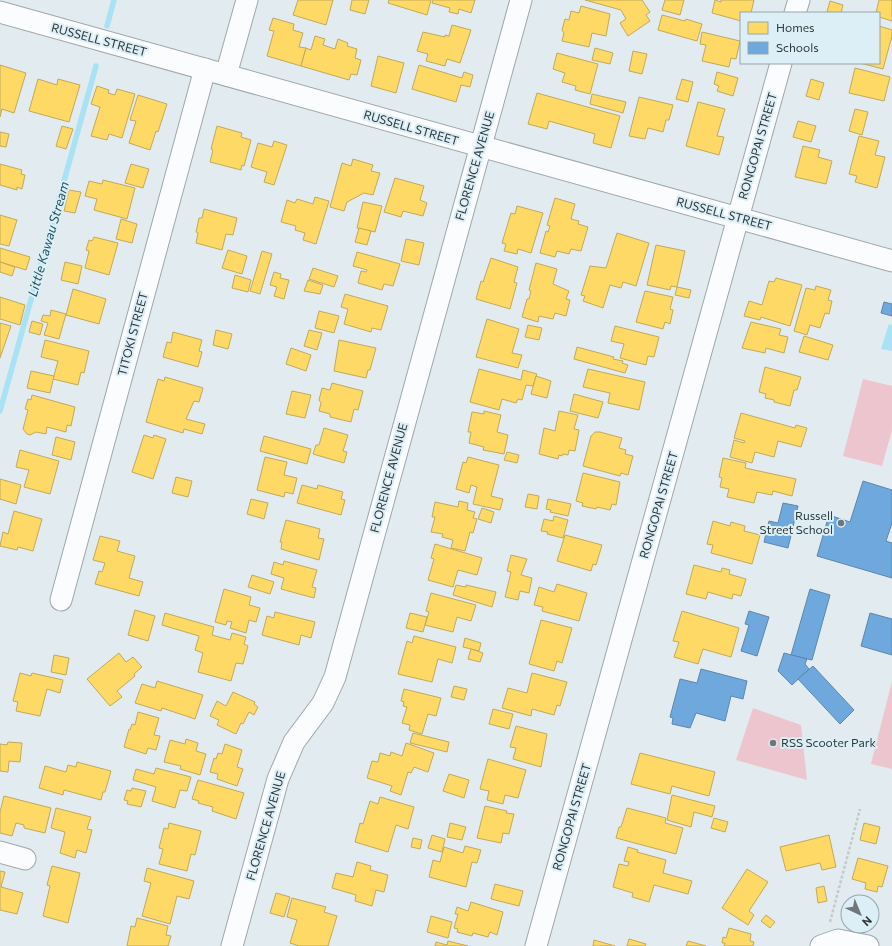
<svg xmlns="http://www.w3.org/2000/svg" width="892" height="946" font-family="Commissioner,sans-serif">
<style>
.green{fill:#ecc5ce}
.water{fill:#a8e2f4}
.homes{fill:#ffd966;stroke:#c1a959}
.schools{fill:#6fa8dc;stroke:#5c86ac}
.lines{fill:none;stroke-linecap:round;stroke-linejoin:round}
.stream{stroke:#a8e2f4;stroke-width:5.5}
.street-casing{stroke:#9fa7aa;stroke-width:23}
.path{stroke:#c6c9cb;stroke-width:2.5;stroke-dasharray:3 2;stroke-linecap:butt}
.street{stroke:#fbfcfd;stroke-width:21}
.poi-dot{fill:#6f777a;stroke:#dceff6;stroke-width:1.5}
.labels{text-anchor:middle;stroke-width:4;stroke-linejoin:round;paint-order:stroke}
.street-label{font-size:12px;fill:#31383b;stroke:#dceff6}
.poi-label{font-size:12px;fill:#31383b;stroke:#dceff6;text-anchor:end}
.water-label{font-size:13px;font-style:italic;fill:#255260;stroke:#dceff6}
</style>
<rect width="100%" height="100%" fill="#e2ecf0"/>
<!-- green -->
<g class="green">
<path d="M863 379 892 386V430L882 466 843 456Z"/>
<path d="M892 681V769L871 764Z"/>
<path d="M753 708 801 725 807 780 736 760Z"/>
</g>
<!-- water -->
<path class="water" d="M889 324 892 325V351L881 349Z"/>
<!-- homes -->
<g class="homes">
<path d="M298 0H333L326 25 293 15Z"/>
<path d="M352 0H369L365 14 350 10Z"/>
<path d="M389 0H431L427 15 388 3Z"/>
<path d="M433 0H475L471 13 459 9 458 14 449 12 450 8 432 3Z"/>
<path d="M585 0H642L650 12 646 15 650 21 628 36 620 23 626 19 621 10Z"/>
<path d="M665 0H684L680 15 662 10Z"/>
<path d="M715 0 721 2V0H754L751 13H741V21L712 13Z"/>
<path d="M879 0H892V21L879 17V13H876Z"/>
<path d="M830 1 843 5 841 13 827 12Z"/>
<path d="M581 6 610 14 606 36 592 33 589 47 562 41 564 33 562 30 565 19 569 20 571 11 579 13Z"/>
<path d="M662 15 685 21 686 19 702 24 697 41 658 30Z"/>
<path d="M273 18 294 24 293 30 303 33 299 47 306 48 301 66 267 56 274 31 269 30Z"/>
<path d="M452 25 471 30 460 63 447 59 445 66 426 61 428 54 417 51 423 32 445 37V35L449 36Z"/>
<path d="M879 26 892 30V36L883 69 860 63H879Z"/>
<path d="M702 32 740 41 736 59 731 58 729 67 702 61 706 45 700 44Z"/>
<path d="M315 36 325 39 323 45 335 49 338 39 348 43 347 46 357 49 355 58 361 60 357 75 351 74 349 80 301 66 306 48 311 50Z"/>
<path d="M595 48 613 53 610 64 592 60Z"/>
<path d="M633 51 647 54 642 74 629 71Z"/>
<path d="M557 53 598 64 590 94 575 90 576 86 562 82 565 73 553 69Z"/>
<path d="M378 56 404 63 396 93 371 86Z"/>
<path d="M0 65 26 73 14 113 2 109 0 117Z"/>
<path d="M419 65 462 78 464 72 473 75 470 87 461 85 456 102 412 89Z"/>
<path d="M855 68 890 77 884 101 849 93Z"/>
<path d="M717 72 738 78 733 96 717 91 719 86 714 84Z"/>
<path d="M38 79 57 85 58 79 80 85 69 122 29 111Z"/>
<path d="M682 79 693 82 688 102 676 99Z"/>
<path d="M811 79 824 83 819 100 806 96Z"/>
<path d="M97 86 109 90 108 93 115 95 117 89 135 94 122 138 109 134 107 140 91 136 100 107 91 104Z"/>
<path d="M537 93 620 116 611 148 593 143 595 134 549 121 547 129 528 124Z"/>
<path d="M592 94 626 102 623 113 590 104Z"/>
<path d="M138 95 167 104 158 132 156 131 150 150 129 143 136 121 130 120Z"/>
<path d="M639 97 673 105 669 120H666L663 132 648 128 645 139 629 136Z"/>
<path d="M698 102 725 109 717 136 724 137 719 155 686 146Z"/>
<path d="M855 109 868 112 862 135 849 131Z"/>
<path d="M798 121 816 126 811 142 793 137Z"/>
<path d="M62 126 73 129 66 149 56 146Z"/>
<path d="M217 126 242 133 241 137 251 140 244 166 242 165 241 170 210 162 213 150 211 149Z"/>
<path d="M0 132 9 134 6 147 0 146Z"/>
<path d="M859 136 879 141 875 155 885 157 877 188 855 182 857 176 849 174Z"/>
<path d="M274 141 287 145 274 185 264 182 267 172 251 167 258 143 272 147Z"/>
<path d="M803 146 820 150 818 157 832 161 826 184 795 177Z"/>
<path d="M353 159 373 165 371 171 380 173 373 195 364 193 347 202 344 211 330 207 342 163 351 166Z"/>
<path d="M0 164 22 170 21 174 25 175 22 189 17 187V190L0 185Z"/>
<path d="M131 164 149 169 143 188 125 183Z"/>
<path d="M395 178 424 186 420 200 427 203 423 216 403 211 401 217 384 212Z"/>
<path d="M103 180 135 188 127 219 94 210 97 199 85 196 89 181 102 184Z"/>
<path d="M69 190 81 192 75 213 64 211Z"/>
<path d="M315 197 329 201 316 244 303 240 305 233 295 230 296 226 281 222 287 200 295 203 297 199 313 204Z"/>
<path d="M555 198 575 204 571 219 579 221 578 224 588 227 581 251 571 249 569 254 557 251 555 257 540 253 546 231 548 232 550 226 547 225Z"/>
<path d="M363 202 382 206 375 232 357 228Z"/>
<path d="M517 206 543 213 531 253 518 249 517 254 504 251 506 244 502 243 511 213 515 214Z"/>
<path d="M204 209 237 218 233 235 226 234 222 250 196 243 198 233 196 232 199 218H202Z"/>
<path d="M0 215 17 220 9 246 0 244Z"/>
<path d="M121 219 137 224 132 243 116 239Z"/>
<path d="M359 228 371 231 367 245 355 242Z"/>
<path d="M617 233 649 243 636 286 623 282 621 288 610 285 603 308 583 301 585 296 581 295 590 266 606 268Z"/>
<path d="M94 237 118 243 109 275 85 268 89 251 86 250 89 240 92 241Z"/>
<path d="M406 239 424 243 419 265 401 261Z"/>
<path d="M656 245 685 251 677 287 671 286 670 290 647 285Z"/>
<path d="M0 248 30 257 26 270 0 262Z"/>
<path d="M228 250 247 256 242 274 222 268Z"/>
<path d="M262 251 272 254 260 294 250 291Z"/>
<path d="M357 252 400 264 393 286 384 284 382 290 358 283 361 271 366 272 367 270 353 266Z"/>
<path d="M491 258 518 267 514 282 517 283 510 309 476 299 481 281 483 282Z"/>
<path d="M0 262 15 267 12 276 0 272Z"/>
<path d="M65 262 82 266 78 284 61 280Z"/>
<path d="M536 263 557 269 553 284 569 291 566 299 570 300 566 316 555 313 553 319 539 316 538 322 522 317 527 299H529L531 291 529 290Z"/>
<path d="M313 268 338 276 334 287 309 279Z"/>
<path d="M274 272 281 274 280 278 289 280 284 299 274 296 277 287 270 285Z"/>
<path d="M235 275 251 280 248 292 232 288Z"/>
<path d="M776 278 802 285 790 326 761 317 760 320 744 316 749 301 762 305 769 281 774 282Z"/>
<path d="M308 280 323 285 320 294 304 291Z"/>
<path d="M816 286 831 290 828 300 832 301 829 314 825 313 820 328 810 325 807 335 794 331 806 288 815 290Z"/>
<path d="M677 287 691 290 689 298 675 295Z"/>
<path d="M73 289 106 299 99 324 66 315Z"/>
<path d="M645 291 673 297 670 309 673 310 670 324 665 322 663 329 636 322Z"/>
<path d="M345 294 388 306 381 330 372 328 371 332 344 324 348 309 341 307Z"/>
<path d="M0 297 25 305 20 325 0 319Z"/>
<path d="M51 310 66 314 59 339 44 335 48 323 41 321 43 315 50 316Z"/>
<path d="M319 311 339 316 334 333 315 328Z"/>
<path d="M487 319 519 329 512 353 522 355 518 368 476 357Z"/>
<path d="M32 321 43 324 40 335 29 332Z"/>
<path d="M751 322 781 329 779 335 788 337 784 353 766 348 765 353 742 348Z"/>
<path d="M0 323 11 326 0 358Z"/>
<path d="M528 325 542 328 539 340 525 337Z"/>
<path d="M615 326 659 337 654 357 648 356 646 365 620 358 624 344 611 341Z"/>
<path d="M216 330 232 334 228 349 213 345Z"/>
<path d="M309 330 322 333 317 350 304 346Z"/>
<path d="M173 332 202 340 199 351 202 352 198 367 163 357 167 342 171 343Z"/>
<path d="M804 336 833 345 828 360 799 352Z"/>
<path d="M45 340 89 351 84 373 81 372 78 385 53 379 58 361 41 357Z"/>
<path d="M339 340 376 348 370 370H368L366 378 334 371Z"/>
<path d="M577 347 614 357 613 359 623 361 622 363 628 365 625 373 574 359Z"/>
<path d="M291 348 311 355 306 371 286 364Z"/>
<path d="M765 367 801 377 797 390H794L790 406 774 402V400L765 398 766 394 759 392Z"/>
<path d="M479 369 521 380 523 370 537 374 533 386 526 385 522 400 518 399 516 403 502 399 499 410 470 402Z"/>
<path d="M588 369 645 382 639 410 608 403 610 393 583 387Z"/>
<path d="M31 371 54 376 50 393 27 388Z"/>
<path d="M536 376 551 381 547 398 531 394Z"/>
<path d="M165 377 203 388 199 402 194 401 186 419 205 424 202 434 184 429 183 433 146 422 158 379 164 381Z"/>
<path d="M332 383 363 391 358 410 354 409 351 422 330 417V414L319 411 321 403 319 400 322 388 330 390Z"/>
<path d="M292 391 311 395 305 418 286 414Z"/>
<path d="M574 394 603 402 598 418 570 411Z"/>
<path d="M32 395 75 407 71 426 67 425 66 432 47 427 46 434 36 432 30 435 27 434 23 429 28 410 25 409 28 399 31 400Z"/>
<path d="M484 411 501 415 497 432 508 435 504 454 483 450 484 447 469 443 471 432H468L472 412 484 414Z"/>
<path d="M559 411 578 415 574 429 579 430 575 451 569 450 568 455 563 454 562 456 559 455 558 459 539 454 544 428 555 431Z"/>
<path d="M741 413 795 428 796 425 807 428 801 447 778 441 774 457 755 452 752 463 730 457 734 440 744 443 745 441 734 438Z"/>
<path d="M324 428 348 435 343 451 347 452 344 463 313 454 316 445H319Z"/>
<path d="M600 432 622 438 619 448 626 450 625 454 633 456 628 475 621 473 620 476 583 466 591 436 595 432Z"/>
<path d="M144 435 153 438 154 435 166 439 153 479 132 472Z"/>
<path d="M264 436 311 449 307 464 260 451Z"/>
<path d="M56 437 75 442 71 460 52 455Z"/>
<path d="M20 450 59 461 50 494 24 487 29 470 16 467Z"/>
<path d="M507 452 519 455 517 463 504 460Z"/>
<path d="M265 457 287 462 284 475 297 478 293 494 285 492 284 497 257 490Z"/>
<path d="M468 457 499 465 491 496 503 499 500 510 473 504 477 487 471 485 469 493 456 489 463 462 466 463Z"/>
<path d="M723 458 746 463 745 468 796 479 792 496 773 491 772 495 757 492 754 503 727 497 729 489 720 487 722 478 719 477Z"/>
<path d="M583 473 620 482 616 505 612 504 610 510 597 507 596 509 582 506 583 503 576 501Z"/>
<path d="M176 477 192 481 188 497 172 493Z"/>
<path d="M0 479 21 485 16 504 0 499Z"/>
<path d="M302 485 317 489 318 485 343 492 341 499 345 500 341 515 297 503Z"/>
<path d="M528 494 539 496 537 509 525 507Z"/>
<path d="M251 499 268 503 264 519 247 514Z"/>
<path d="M548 499 571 504 568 516 550 512 551 510 546 509Z"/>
<path d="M459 501 468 503 467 510 475 512 473 518 477 519 473 533 470 532 465 551 451 548 453 540 442 537 443 534 431 532 435 517H432L435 502 458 507Z"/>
<path d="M482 508 494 512 491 523 478 519Z"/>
<path d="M14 511 42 519 33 551 18 547 17 550 0 546 3 532 8 534Z"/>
<path d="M554 516 568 520 563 538 547 534 548 532 541 531 544 519 553 521Z"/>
<path d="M286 520 320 529 318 538 324 539 319 560 281 549 282 542H280Z"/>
<path d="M713 521 730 526 731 522 745 526 744 531 760 535 752 564 711 553 713 545 707 544Z"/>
<path d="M565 535 602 545 596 565 593 564 591 571 557 561Z"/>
<path d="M100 536 120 541 117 551 135 556 129 578 143 582 139 596 95 584 99 571 102 572 105 563 93 560Z"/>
<path d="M435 544 482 558 477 575 458 570 453 587 428 580 434 559 431 558Z"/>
<path d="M511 555 527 559 521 575 532 578 529 593 520 591 518 600 505 597 511 572 507 571Z"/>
<path d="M284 561 317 570 312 587 316 588 314 598 281 589 284 578 271 574 274 562 283 565Z"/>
<path d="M694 565 721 572 722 568 730 570 729 574 746 579 741 596 733 594 732 599 708 592 706 599 686 594Z"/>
<path d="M252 575 274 582 270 594 248 587Z"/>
<path d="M557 584 587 593 579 621 542 611 543 607 534 605 539 587 554 592Z"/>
<path d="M456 585 466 587V585L496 592 492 607 453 595Z"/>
<path d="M224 589 251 597 249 605 260 608 256 622 249 620 246 633 230 628 232 622 227 621 226 625 215 622Z"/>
<path d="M431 593 476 605 471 621 457 617 453 632 425 625 429 612 426 611Z"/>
<path d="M135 610 155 616 148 641 128 635Z"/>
<path d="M682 611 739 628 731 657 703 649 698 664 674 657 679 642 673 641Z"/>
<path d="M275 612 315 622 311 638 301 635 299 645 262 635 267 616 274 618Z"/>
<path d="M165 613 214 627 212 635 230 640 232 633 246 637 244 644 248 646 243 664 236 663 231 681 198 672 203 653 195 650 199 636 162 625Z"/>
<path d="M410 613 427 617 423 632 406 628Z"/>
<path d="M541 620 572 628 562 663 557 661 554 671 529 664Z"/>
<path d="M414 636 456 647 452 663 438 659 432 682 398 674 407 641 412 643Z"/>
<path d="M465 638 481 643 479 651 463 647Z"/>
<path d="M471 649 483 653 480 662 468 659Z"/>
<path d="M119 653 126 662 133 657 142 667 134 674 135 676 117 691 122 697 110 706 87 679Z"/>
<path d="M54 655 69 658 66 675 51 672Z"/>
<path d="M20 673 31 676 32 673 63 680 60 693 47 689 40 716 16 711 18 702 13 701Z"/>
<path d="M532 673 567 682 560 706 557 705 554 715 532 709 531 716 502 708 508 688 527 693Z"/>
<path d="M157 681 203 695 195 719 162 708 161 711 135 703 142 684 155 688Z"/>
<path d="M454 686 467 689 464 700 451 697Z"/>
<path d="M404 689 441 698 436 716 428 714 422 734 409 730 410 725 402 723 407 707 403 706 404 702 401 701Z"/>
<path d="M233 692 255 702 254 704 258 707 254 715 249 712 243 724 241 723 236 734 217 725 219 720 210 716 217 701 226 706Z"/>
<path d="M493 709 513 714 509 729 489 724Z"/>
<path d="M138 712 159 718 154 735 160 736 156 750 148 748 146 754 124 747 129 729 130 730 132 724 135 725Z"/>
<path d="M516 726 547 734 541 767 513 759 516 748 510 747Z"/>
<path d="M413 733 449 742 447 752 410 743Z"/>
<path d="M186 739 198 743 196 751 206 754 200 775 180 769 181 766 164 762 170 740 185 744Z"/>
<path d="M8 742 22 743 20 762 9 761 8 772 0 771V744L7 745Z"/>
<path d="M406 743 434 753 428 772 414 767 411 773 408 772 401 795 390 791 392 786 367 778 372 761 378 762 380 753 390 756 391 752 402 756Z"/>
<path d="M225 744 242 750 237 767 243 769 237 786 217 779 218 774 210 772 214 758 216 759 218 753 222 754Z"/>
<path d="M640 753 715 772 709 796 672 786 670 794 631 784Z"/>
<path d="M488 759 526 770 518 798 505 795 503 804 487 800 489 791 480 789Z"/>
<path d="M77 762 111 771 105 792H103L101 800 64 790 63 795 39 788 45 766 66 772 68 765 76 767Z"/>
<path d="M156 768 191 777 187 791 180 790 175 808 152 801 156 787 133 780 136 769 154 774Z"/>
<path d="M449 774 469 780 464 798 443 791Z"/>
<path d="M198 780 244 793 236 819 212 811 213 807 198 803 199 801 192 799Z"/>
<path d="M132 788 146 791 141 807 127 804 128 801 124 800 127 790 131 791Z"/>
<path d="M672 795 715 806 712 817 694 812 691 827 667 820Z"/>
<path d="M4 796 51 808 45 833 24 828V825L16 823 12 836 0 833V812Z"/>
<path d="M380 797 414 807 408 829 396 825 388 852 355 842 360 823 363 824 370 801 378 804Z"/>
<path d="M485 806 507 811 506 813 514 814 509 834 503 833 501 843 477 838Z"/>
<path d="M56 808 91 817 87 829 92 830 86 853 77 850 75 858 60 853 65 832 51 828Z"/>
<path d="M627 808 666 818 665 823 683 828 676 854 616 838 619 827H621Z"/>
<path d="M714 818 728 822 725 832 711 828Z"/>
<path d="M169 823 201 831 195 855 191 854 187 871 159 864 163 849 159 848 164 828 168 829Z"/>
<path d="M450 823 466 827 462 840 447 837Z"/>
<path d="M864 823 880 827 876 844 860 840Z"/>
<path d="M432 835 445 839 442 852 428 848Z"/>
<path d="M829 835 836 867 822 870 820 863 786 871 780 847Z"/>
<path d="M413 838 422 840 420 849 411 847Z"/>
<path d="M465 846 481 850 477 863 472 862 466 887 429 877 433 860 440 862 444 847 463 853Z"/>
<path d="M628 847 638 850 637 852 666 860 663 873 692 881 688 894 654 885 649 902 632 897 633 893 613 887 619 864 628 866 629 862 624 861Z"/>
<path d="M858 858 888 866 882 887 878 886 877 892 865 889 866 883 852 879Z"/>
<path d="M357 862 371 866 370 870 388 875 384 892 376 890 372 906 355 901 356 895 332 888 336 873 353 877Z"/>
<path d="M52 866 80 873 68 923 43 916 50 886 47 885Z"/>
<path d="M147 868 194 881 189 899 177 896 170 924 142 916 151 883 144 881Z"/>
<path d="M747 869 768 882 749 911 754 915 748 925 722 908Z"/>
<path d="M0 871 5 872 1 887 23 893 17 914 0 910Z"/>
<path d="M495 884 523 891 519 906 491 899Z"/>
<path d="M824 886 827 901 818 903 816 888Z"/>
<path d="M276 893 290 897 284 917 270 913Z"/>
<path d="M292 898 326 907 324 912 337 916 328 946H299L290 943 297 920 287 917Z"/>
<path d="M471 902 503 912 497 935 490 932 488 937 473 933 472 936 457 932 458 929 454 928 458 914H455L457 907 468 911Z"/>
<path d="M766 915 775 922 770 928 761 921Z"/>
<path d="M431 916 452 922 448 938 427 932Z"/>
<path d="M137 918 168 926 166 935 171 936 168 946H127L131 926 135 927Z"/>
<path d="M729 928 751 934 750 941 754 942 753 946H724L725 943H722L723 937 726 938Z"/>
<path d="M629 939 646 944 645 946H627Z"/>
<path d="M594 940 615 946H593Z"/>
<path d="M448 941 468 946H435L436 942 447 945Z"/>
<path d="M688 941 706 946H686Z"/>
</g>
<!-- schools -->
<g class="schools">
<path d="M884 302 892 304V316L881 313Z"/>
<path d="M863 481 892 490V523L886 541 892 543V578L817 556 829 515 850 522Z"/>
<path d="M783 503 798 506 788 548 764 542 769 521 778 523Z"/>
<path d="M810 589 830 595 812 660 791 655Z"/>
<path d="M749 611 769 617 757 656 741 651 749 625 745 624Z"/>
<path d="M870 613 892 619V655L861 646Z"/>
<path d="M784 653 807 659 805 664 809 669 792 685 778 671Z"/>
<path d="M813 666 854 710 840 724 798 679Z"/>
<path d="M701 669 747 681 743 699 731 696 725 721 696 713 690 728 672 724 673 718 670 717 680 679 697 683Z"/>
</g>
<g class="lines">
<!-- stream -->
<g class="stream">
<path d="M107 26 114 0"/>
<path d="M0 411 96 66"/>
</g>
<!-- street casing -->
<g class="street-casing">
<g id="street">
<path d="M0 12 892 261"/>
<path d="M795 13 799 0"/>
<path d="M226 75 247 0"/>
<path d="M61 600 205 69"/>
<path d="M0 852 25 859"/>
<path d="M232 946 278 779 294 742 323 703 335 677 521 0"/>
<path d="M536 946 781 63"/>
<path d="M821 946 838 940 868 946"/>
</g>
</g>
<!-- path -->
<path class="path" d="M830 922 860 809"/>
<!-- street -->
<use href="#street" class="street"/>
</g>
<!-- markers -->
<g class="poi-dot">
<circle cx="841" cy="523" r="4"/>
<circle cx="773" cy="743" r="4"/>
</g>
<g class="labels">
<!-- street labels -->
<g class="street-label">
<text transform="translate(99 40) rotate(15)" y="4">RUSSELL STREET</text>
<text transform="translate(411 128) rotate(16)" y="4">RUSSELL STREET</text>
<text transform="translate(758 146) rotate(-74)" y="4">RONGOPAI STREET</text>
<text transform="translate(475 166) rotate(-74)" y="4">FLORENCE AVENUE</text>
<text transform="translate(724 214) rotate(15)" y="4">RUSSELL STREET</text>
<text transform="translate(133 334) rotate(-75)" y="4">TITOKI STREET</text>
<text transform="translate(389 478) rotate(-75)" y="4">FLORENCE AVENUE</text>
<text transform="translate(659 505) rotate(-74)" y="4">RONGOPAI STREET</text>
<text transform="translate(572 817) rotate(-74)" y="4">RONGOPAI STREET</text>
<text transform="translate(266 826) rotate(-74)" y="4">FLORENCE AVENUE</text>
</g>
<!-- poi labels -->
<g class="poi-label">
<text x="833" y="520">Russell<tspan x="833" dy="14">Street School</tspan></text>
<text x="781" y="747" text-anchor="start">RSS Scooter Park</text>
</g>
<!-- water labels -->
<g class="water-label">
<text transform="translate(48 239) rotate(-74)" y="5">Little Kawau Stream</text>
</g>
</g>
<!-- legend -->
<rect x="740" y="12" width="140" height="52" fill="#dceff6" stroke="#98a6ab"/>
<rect x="748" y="22" width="20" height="12" fill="#ffd966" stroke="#98a6ab"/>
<text x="776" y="32" font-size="12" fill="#31383b">Homes</text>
<rect x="748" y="42" width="20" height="12" fill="#6fa8dc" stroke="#98a6ab"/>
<text x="776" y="52" font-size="12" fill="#31383b">Schools</text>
<!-- north arrow -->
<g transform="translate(860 914) rotate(136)"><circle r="19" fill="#dceff6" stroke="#98a6ab"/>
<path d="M0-3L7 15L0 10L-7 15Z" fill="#6f777a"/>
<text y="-6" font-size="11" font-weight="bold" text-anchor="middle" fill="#31383b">N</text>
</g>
</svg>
